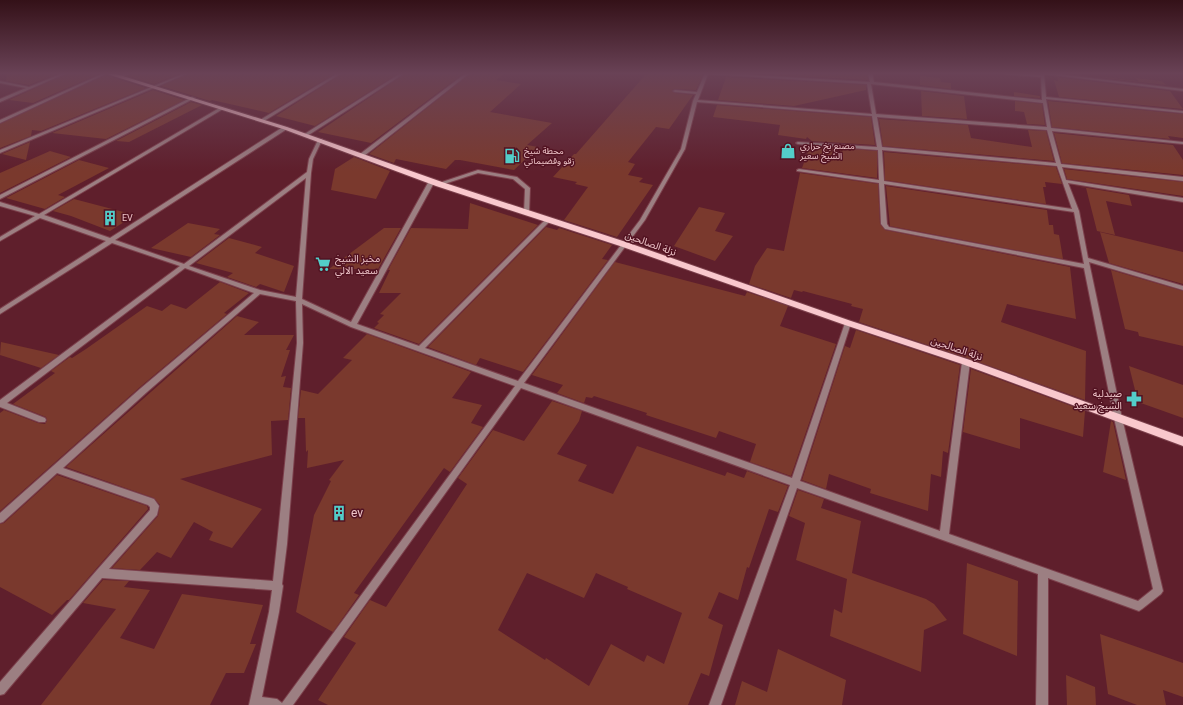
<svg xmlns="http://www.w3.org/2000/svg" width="1183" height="705" font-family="Roboto,'Noto Sans Arabic',sans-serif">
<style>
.building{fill:#7a392d;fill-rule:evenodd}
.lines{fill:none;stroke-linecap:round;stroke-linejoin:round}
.minor-casing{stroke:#7c404c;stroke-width:2}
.major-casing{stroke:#7c404c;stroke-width:2}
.minor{fill:#9c7f82;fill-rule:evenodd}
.major{fill:#f9c8cd;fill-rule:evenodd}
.labels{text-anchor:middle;stroke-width:3;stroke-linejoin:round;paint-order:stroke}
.far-poi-label{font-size:9px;fill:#efc6ca;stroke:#531322;text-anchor:start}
.street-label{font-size:10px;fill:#efc6ca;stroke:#531322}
.poi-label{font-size:10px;fill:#efc6ca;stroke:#531322;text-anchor:start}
.near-poi-label{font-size:12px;fill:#efc6ca;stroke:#531322;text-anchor:start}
</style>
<rect width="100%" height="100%" fill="#5f1f2c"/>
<!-- building -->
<g class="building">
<path d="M7 73H60L29 85 6 81Z"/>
<path d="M68 73H101L33 103 9 100Z"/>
<path d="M132 73H182L154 84 128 76Z"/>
<path d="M190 73H336L269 113 212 100 210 101 161 86Z"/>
<path d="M343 73H399L315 126 276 116Z"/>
<path d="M406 73H464L371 143 318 132Z"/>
<path d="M471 73H505L496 80 521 84 490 112 552 123 527 145 538 147 514 170 460 160H455L446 169 396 159 394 163 369 154Z"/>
<path d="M647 73H704L696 90 675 89 672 90 675 93 693 95 669 129 656 127 628 162 635 164 628 175 643 178 639 182 653 185 617 237 564 220 588 187 575 184 577 182 553 177 574 154H576Z"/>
<path d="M739 73H867L868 80Z"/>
<path d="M106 75 146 88 41 131 32 130 31 136 0 148V124Z"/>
<path d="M920 76 940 78 941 82 951 83V89L920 85Z"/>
<path d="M726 77 866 85V90L794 106 718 100Z"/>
<path d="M1057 77 1170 91 1183 109 1059 97 1054 80 1058 81Z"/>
<path d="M1104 77 1138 81 1136 78 1162 81 1166 85 1105 78Z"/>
<path d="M153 90 184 100 106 139 52 133Z"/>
<path d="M921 91 964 96 967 119 922 116Z"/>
<path d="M1014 92 1040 96V98L1014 96Z"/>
<path d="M1015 101 1042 104 1045 125 1027 124 1024 112 1015 111Z"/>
<path d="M1048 101 1183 114V138L1168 136 1170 139 1052 127Z"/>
<path d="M191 102 202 105 129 142 116 141Z"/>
<path d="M717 105 871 117 875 145 812 141 807 137 806 139 778 135 780 125 713 117Z"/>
<path d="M879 119 968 125 971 138 1032 147 1028 130 1046 131 1054 161 883 146Z"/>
<path d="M1054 133 1173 145 1183 160V175L1062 163Z"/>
<path d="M30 142 26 160 2 154Z"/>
<path d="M810 146 877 151V178L802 168Z"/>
<path d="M50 151 71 157 0 193V173Z"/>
<path d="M884 152 1056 167 1062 184 1045 182 1046 187H1043L1046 204 885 180Z"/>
<path d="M354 157 390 171 376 199 331 190 335 169Z"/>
<path d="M79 160 109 168 58 195 65 197 45 209 6 198Z"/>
<path d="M1064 169 1183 182V196L1067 179Z"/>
<path d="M800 173 878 184 880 224 885 230 1070 267 1076 319 1007 304 1001 322 1086 351 1085 400 970 359 859 322 863 309 851 306 852 304 803 291 802 292 794 290 791 298 749 284 755 266 767 248 784 251Z"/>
<path d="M1070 185 1129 195 1132 206 1106 201 1115 235 1097 231 1086 188Z"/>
<path d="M886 186 1047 210 1049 225H1053L1054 234 1059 235 1063 259 890 226Z"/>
<path d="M74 199 135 215 110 231 71 216 53 211Z"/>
<path d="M470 203 538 225 419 344 374 328 379 323 377 322 384 315 380 314 401 293H379L390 270H388L411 228 468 229Z"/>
<path d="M699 207 725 213 715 231 733 236 715 261 674 246Z"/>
<path d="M188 223 220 229 214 234 220 235 191 257 151 248Z"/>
<path d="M546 227 557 230 559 228 612 245 602 259 608 260 523 372 480 358 476 365 428 347Z"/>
<path d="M384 228H401L378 269H329Z"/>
<path d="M1100 232 1183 252V284L1109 263Z"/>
<path d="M229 238 262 247 255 253 294 266 284 292 260 284 256 287 227 277 233 273 196 263Z"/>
<path d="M615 262 745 296 747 292 788 306 780 326 836 344 791 476 750 462 756 444 719 431 716 438 646 415 647 413 594 396 592 398 586 397 584 403 557 393 563 385 532 375Z"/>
<path d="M1111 270 1183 291V346L1139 336 1138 332 1125 329Z"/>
<path d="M220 282 249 293 224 313 227 314 140 387 0 511V413L4 410 38 423 45 424 47 421 46 417 13 404 55 373 51 371 70 357 72 358 86 349 147 306 162 311 171 304 186 309Z"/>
<path d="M237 316 259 322 244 335H294L286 350H290L281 377 286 376 283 387 291 388 288 420 271 421 272 455 180 479 262 509 232 548 209 540 213 532 194 522 171 558 157 552 140 570 112 568 158 516 160 505 154 498 66 467Z"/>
<path d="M856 330 960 365 948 453 943 451 941 477 931 474 928 511 870 493 871 489 829 474 826 489 802 480 845 346 850 348Z"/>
<path d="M367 334 471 372 452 398 482 405 471 423 483 427 450 472 444 468 354 593 359 595 333 632 296 612 314 515 331 481 329 480 344 460 307 468 308 450 306 452 305 418H298L301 390 318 394 352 360 343 358Z"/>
<path d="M1 342 59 355 41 368 0 355Z"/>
<path d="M1129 366 1183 385V418L1138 402Z"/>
<path d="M971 369 1085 411 1083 437 1020 418V449L963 432Z"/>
<path d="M552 401 582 411 579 421 557 454 587 465 578 481 613 494 637 446 725 476 727 472 744 478 747 471 788 486 778 512 769 509 749 568 747 567 738 600 719 592 708 618 723 625 709 676 701 673 688 705H328L318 700 356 643 344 637 370 600 386 607 467 484 458 478 493 430 524 441ZM527 573 584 598 596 573 628 587 627 589 682 613 664 664 647 655 644 662 611 644 589 686 546 658 545 660 498 630Z"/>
<path d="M1111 421 1113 422 1126 480 1103 472Z"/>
<path d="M57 475 147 506 148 509 69 600H67L52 615 0 587V524L4 523Z"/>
<path d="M798 490 824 499 821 508 861 521 852 573 926 599 934 604 947 620 924 630 921 672 830 636 834 609 842 613 847 579 796 560 805 523 789 516Z"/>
<path d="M967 563 1018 581 1017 656 963 634Z"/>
<path d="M103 580 129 581 124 587 150 590 120 638 154 649 182 594 263 605 250 644H256L244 673H226L210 705H41L116 609 83 603Z"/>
<path d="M1100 634 1183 663V697L1163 690 1166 705H1137L1108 694Z"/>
<path d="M778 649 846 680 842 705H735L742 681 767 692Z"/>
<path d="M1066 675 1095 687 1096 705H1067Z"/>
</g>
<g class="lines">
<!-- minor casing -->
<g class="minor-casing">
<g id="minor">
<path d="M63 73H67L0 102V99L26 88 0 83V81L29 87Z"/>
<path d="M104 73H108L0 123V120Z"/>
<path d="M127 73H131L122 77 119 76Z"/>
<path d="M185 73H189L0 153V150Z"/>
<path d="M338 73H342L264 121 260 120Z"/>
<path d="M401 73H405L307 136 303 135Z"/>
<path d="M466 73H470L364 156H360V154Z"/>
<path d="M705 73H720L870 82 868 73H872L874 82 1042 100 1041 77 1005 74 1003 73 1040 75V73H1048L1183 89V91L1044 74 1046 97 1183 111V113L1046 99 1051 128 1183 142V144L1052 131 1061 164 1183 177V181L1062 167 1066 180 1183 198V202L1068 183 1079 211 1088 258 1183 286V290L1089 262 1122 418 1163 591 1161 594 1142 609 1139 611 1048 578V705H1036L1038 574 797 488 721 705H709L790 485 521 388 293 705H249L269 612 272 590 102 578 4 694 0 695V682L97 570 150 510V507L148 505 57 473 3 522 0 523V513L141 388 254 293 185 268 7 403 45 418 46 420 45 422H39L0 407V400L180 266 112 243 0 314V309L106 241 40 218 0 241V237L35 216 0 206V202L39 214 221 107H223V109L44 215 110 238 283 127H287V129L115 240 184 264 307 172 309 159 318 140 322 139V140L313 159 311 173 302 299 351 322 429 181 434 180 435 181 357 324 419 346 546 219H550V221L425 348 518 381 640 220 681 149 693 101 696 94 675 92 673 91 675 90 697 92ZM708 74 867 84 872 114 698 100ZM871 84 1043 103 1047 127 876 114ZM697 102 872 116 877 147 798 142 796 143 798 144 878 150 879 180 799 169 797 170V171L879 183 881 224 885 229 1084 268 1114 418 1153 589 1138 601 949 534 970 362 969 360H963L962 362 940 531 800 481 851 323 850 321H846L845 323 792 478 524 383 645 220 685 149ZM877 117 1047 130 1056 163 882 147ZM882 150 1057 166 1072 209 884 181ZM306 178 296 297 260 290 189 266ZM884 184 1074 212 1084 264 889 227 887 224ZM260 294 296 301 297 343 277 544 273 581 109 569 157 515 159 506 154 499 63 468 147 392ZM302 304 351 327 515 386 282 703 277 699 262 697 279 612 283 586 282 584 287 544 303 343Z"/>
<path d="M192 97 195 98 0 199V195Z"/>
<path d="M478 170 517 177 530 188 529 214 527 215 524 213 525 189 513 179 478 173 441 185 436 184Z"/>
</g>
</g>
<!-- major casing -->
<g class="major-casing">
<path id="major" d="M107 73H113L287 127 442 182 626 242 851 321 970 360 1183 437V446L962 364 845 325 620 246 436 186 283 129 107 74Z"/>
</g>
<!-- minor -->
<use href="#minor" class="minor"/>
<!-- major -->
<use href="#major" class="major"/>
</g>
<!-- sky -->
<linearGradient id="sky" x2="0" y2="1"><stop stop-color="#341118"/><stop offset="0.43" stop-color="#694256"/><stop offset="1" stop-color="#694256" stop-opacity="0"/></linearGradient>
<rect width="1183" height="171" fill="url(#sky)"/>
<!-- icons -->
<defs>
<g id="shop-bare" transform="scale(1.2)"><path d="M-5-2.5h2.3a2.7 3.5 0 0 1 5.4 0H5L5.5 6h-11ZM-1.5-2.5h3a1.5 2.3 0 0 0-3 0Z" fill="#53cdc9" stroke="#531322" stroke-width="2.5" paint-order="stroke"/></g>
<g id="fuel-bare" transform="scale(1.2)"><path d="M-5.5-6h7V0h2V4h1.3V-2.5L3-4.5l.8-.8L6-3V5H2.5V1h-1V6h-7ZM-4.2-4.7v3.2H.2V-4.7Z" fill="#53cdc9" stroke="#531322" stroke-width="2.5" paint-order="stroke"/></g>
<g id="building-bare" transform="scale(1.2)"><path d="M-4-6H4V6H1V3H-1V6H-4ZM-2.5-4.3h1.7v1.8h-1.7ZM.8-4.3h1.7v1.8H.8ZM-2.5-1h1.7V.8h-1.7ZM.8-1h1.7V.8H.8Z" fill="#53cdc9" stroke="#531322" stroke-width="2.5" paint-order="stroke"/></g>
<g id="supermarket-bare" transform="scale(1.2)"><path d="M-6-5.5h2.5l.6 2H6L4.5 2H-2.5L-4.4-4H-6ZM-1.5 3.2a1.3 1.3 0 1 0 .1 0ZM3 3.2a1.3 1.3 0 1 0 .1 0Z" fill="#53cdc9" stroke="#531322" stroke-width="2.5" paint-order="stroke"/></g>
<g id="pharmacy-bare" transform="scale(1.2)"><path d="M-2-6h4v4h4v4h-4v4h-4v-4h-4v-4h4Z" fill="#53cdc9" stroke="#531322" stroke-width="2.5" paint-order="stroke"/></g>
</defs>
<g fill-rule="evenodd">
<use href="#shop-bare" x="788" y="151"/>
<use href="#fuel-bare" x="512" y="156"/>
<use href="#building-bare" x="110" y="218"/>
<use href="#supermarket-bare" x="323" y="264"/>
<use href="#pharmacy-bare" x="1134" y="399"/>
<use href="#building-bare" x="339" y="513"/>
</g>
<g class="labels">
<!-- far-poi labels -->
<g class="far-poi-label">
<text x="800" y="149">مصنع بخ حراري<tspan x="800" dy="10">الشيخ سعير</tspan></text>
<text x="524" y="154">محطة شيخ<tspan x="524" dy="10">زقو وقضيماتي</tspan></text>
<text x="122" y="221">EV</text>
</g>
<!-- street labels -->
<g class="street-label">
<text transform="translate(651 243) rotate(20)" y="4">نزلة الصالحين</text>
<text transform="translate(957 348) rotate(19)" y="4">نزلة الصالحين</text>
</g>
<!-- poi labels -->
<g class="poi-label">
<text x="335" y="262">مخبز الشيخ<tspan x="335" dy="12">سعيد الالي</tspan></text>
<text x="1122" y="397" text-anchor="end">صيدلية<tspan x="1122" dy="12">الشيخ سعيد</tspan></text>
</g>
<!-- near-poi labels -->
<g class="near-poi-label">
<text x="351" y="517">ev</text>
</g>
</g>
</svg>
